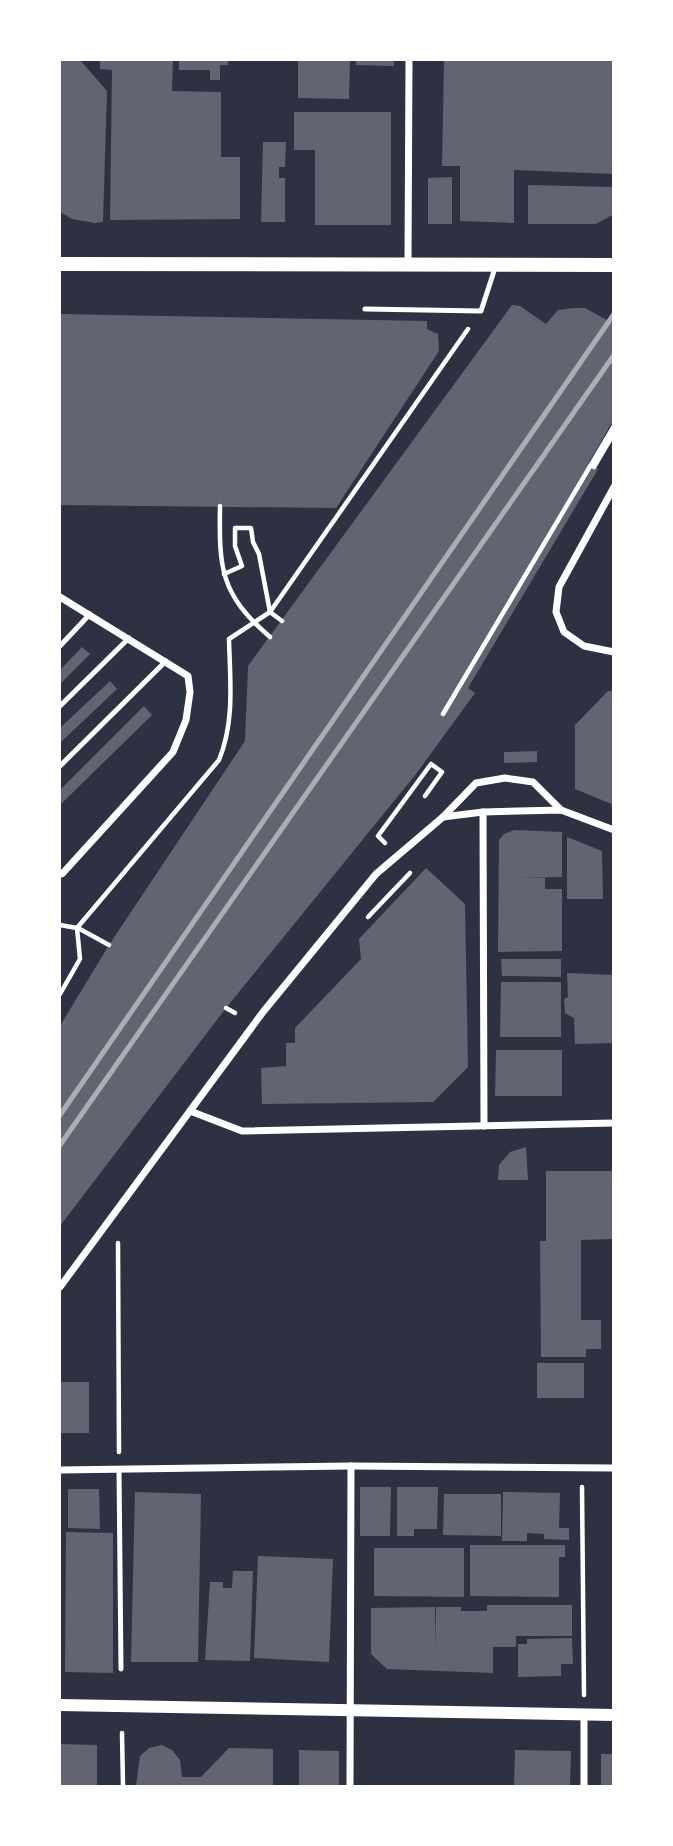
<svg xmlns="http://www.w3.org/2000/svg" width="673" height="1846" font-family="'Fira Sans Condensed',sans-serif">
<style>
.building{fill:#626471}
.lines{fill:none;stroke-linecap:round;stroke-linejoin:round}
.path{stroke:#fff;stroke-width:4.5}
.service{stroke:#fff;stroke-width:5}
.minor{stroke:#fff;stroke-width:7}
.tertiary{stroke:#fff;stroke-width:12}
.secondary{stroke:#fff;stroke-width:14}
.rail{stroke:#abadb3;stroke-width:5}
</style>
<rect width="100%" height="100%" fill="#2d3142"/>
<!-- building -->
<g class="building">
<path d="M60 60H80L107 91 103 222 95 223 72 219 60 212Z"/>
<path d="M100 60H173L172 91 221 92V157H240V219L110 220 112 70 100 69Z"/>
<path d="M179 60H228V65H220V80H210V70H179Z"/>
<path d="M298 60H350L349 99 298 98Z"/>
<path d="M356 60H394V66L356 65Z"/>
<path d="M444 60H614V174L514 170V223L460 221V166H442Z"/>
<path d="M294 112H391V225H315V150H294Z"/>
<path d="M263 142H286L285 167H279V178H285V222H261Z"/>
<path d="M452 177V224H428V178Z"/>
<path d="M528 185 614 187V214L596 224H528Z"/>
<path d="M512 305 520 306 546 324 558 310 573 308H585L614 324V419L588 464 598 469 468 688 475 693 416 774 226 1008 60 1226V1026L109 945 245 741 248 666Z"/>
<path d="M60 314 427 321V329L438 334 439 351 336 508 60 505Z"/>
<path d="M82 647 90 654 60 684V670Z"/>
<path d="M110 681 117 689 60 743V728Z"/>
<path d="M608 691H614V805L575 789V725Z"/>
<path d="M144 706 152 715 60 805V790Z"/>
<path d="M537 751V762L504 763V752Z"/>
<path d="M514 830 562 832V877L519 878H545V889H562V951L498 952 499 840 504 834Z"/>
<path d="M567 837 602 851 603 899H567Z"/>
<path d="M426 868 465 904 468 1067 433 1102 262 1104 261 1068 286 1066V1043H295V1028L361 959 359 939Z"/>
<path d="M501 959H561V977L502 976Z"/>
<path d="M567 973 614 975V1043L575 1044 574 1018 565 1013 564 999 568 997Z"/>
<path d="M501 982H561V1037H500Z"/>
<path d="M496 1050H562V1096H495Z"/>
<path d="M526 1147 528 1180H498L499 1165 510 1152Z"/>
<path d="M546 1171H614V1239L581 1240V1320H601V1349H586V1357H541L540 1241H546Z"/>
<rect x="537" y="1363" width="47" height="35"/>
<rect x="60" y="1382" width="29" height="51"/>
<path d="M360 1487H391L390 1536H360Z"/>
<path d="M397 1487H438L437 1529H414V1536H397Z"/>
<path d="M68 1489H99L100 1529 68 1528Z"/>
<path d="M135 1492 201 1494 198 1662H131Z"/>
<path d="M503 1492 560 1493 559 1528H569V1540L544 1539V1534L527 1533V1541H502Z"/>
<path d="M444 1494H501V1536L443 1535Z"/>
<path d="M66 1532 113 1533V1673L65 1672Z"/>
<path d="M470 1545H565V1557H559V1597L470 1596Z"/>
<path d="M374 1548H464V1597L374 1596Z"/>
<path d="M258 1556 333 1559 329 1662 254 1658Z"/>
<path d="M233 1571H253L250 1661 205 1660 210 1582H223V1588H232Z"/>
<path d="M487 1605H572V1636H516V1647H493V1673L387 1669 371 1654V1608L435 1607 436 1648V1607H461V1611H487Z"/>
<path d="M572 1638 573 1664H561V1676L518 1677V1644H527V1639Z"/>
<path d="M60 1744 97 1745V1786H60Z"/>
<path d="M162 1745 172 1750 180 1760 182 1777H201L229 1748 273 1749V1786H136L140 1756 149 1748Z"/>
<path d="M299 1750 339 1751V1786H299Z"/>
<path d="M515 1750 571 1751 570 1786H514Z"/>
<rect x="601" y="1754" width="13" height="32"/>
</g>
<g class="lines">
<!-- path -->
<g class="path">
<path d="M594 467 614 433"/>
<path d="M220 506C219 568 220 594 270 637"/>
<path d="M224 574 242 566 235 546V528H251L253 542 259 554 270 612 282 621"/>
<path d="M443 714 614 426"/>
<path d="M385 843 378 836 431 764 442 772 425 796"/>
<path d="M368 917 410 873"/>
<path d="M60 925 77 928 219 760C235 721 230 680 229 639L270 612 468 329"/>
<path d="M78 928 109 945"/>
<path d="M60 994 80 959 77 928"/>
<path d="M226 1008 235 1013"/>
<path d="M118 1243 119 1452"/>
<path d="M582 1487 584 1695"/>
<path d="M122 1733 123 1786"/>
</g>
<!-- service -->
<g class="service">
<path d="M365 309 481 311 495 268"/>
<path d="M60 646 90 614"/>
<path d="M60 706 129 638"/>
<path d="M60 766 166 661"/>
<path d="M119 1470 121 1669"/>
</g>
<!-- minor -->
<g class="minor">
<path d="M408 264 409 60"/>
<path d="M614 487 559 587 556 612 564 632 584 646 614 652"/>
<path d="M60 597 188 676 190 692 186 720 173 752 62 874H60"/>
<path d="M483 812 484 1126"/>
<path d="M443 817 476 783 505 778 533 782 561 810"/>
<path d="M190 1111 242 1131 614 1123"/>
<path d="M60 1287 263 1012 376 874 443 817 483 812 561 810 614 830"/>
<path d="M60 1470 351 1466 614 1468"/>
<path d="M584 1714V1786"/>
<path d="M350 1786 351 1466"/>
</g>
<!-- tertiary -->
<path class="tertiary" d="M60 1705 614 1715"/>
<!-- secondary -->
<path class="secondary" d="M60 264 614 265"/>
<!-- rail -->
<g class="rail">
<path d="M60 1115 614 314"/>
<path d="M60 1145 614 355"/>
</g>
</g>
<!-- border -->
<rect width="673" height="1846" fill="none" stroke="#ffffff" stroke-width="122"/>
</svg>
